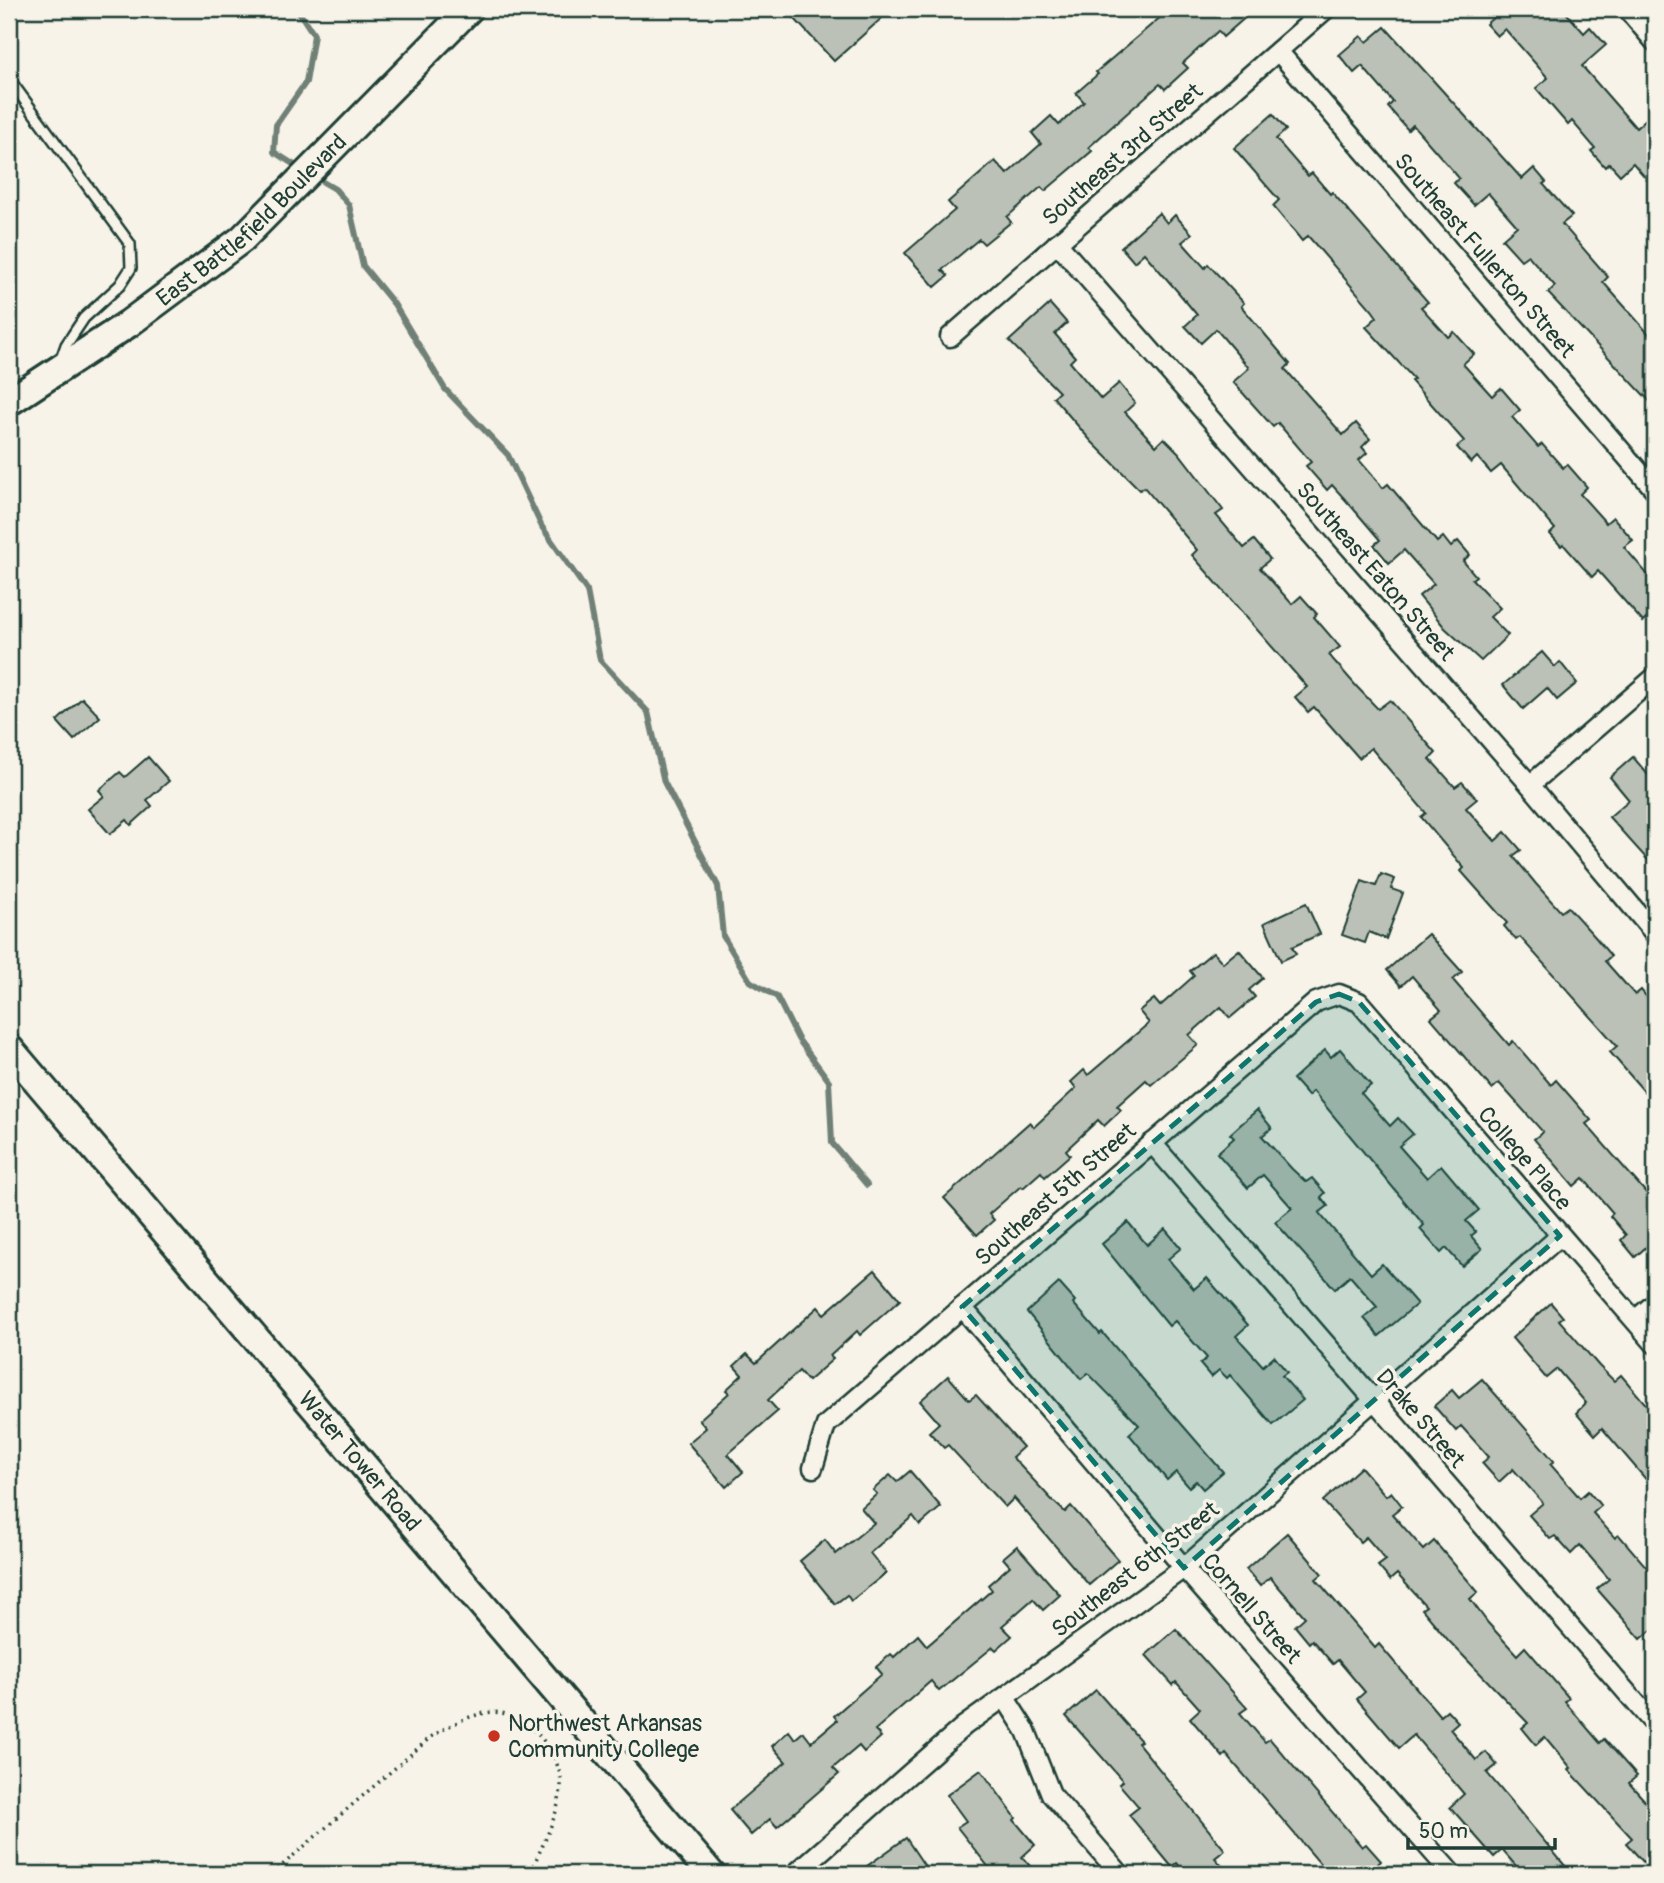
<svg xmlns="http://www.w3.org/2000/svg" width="1664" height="1883" font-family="Pangolin,sans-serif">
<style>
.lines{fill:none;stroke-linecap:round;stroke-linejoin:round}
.stream{stroke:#6f8077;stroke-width:6}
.building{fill:#bbc1b6;stroke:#1f3d34;stroke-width:2}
.lane-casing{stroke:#1f3d34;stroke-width:14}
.street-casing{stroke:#1f3d34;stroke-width:23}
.secondary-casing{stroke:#1f3d34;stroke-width:32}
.path{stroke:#1f3d34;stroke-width:3.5;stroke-dasharray:2 5;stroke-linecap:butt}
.lane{stroke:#f7f3e8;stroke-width:9}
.street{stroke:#f7f3e8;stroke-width:18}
.secondary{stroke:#f7f3e8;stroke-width:26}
.marked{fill:#0f766e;fill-opacity:0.2;stroke:#0f766e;stroke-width:5;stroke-dasharray:14 9;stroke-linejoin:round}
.poi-dot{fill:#c8321e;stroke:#f7f3e8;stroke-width:2.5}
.labels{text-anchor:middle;stroke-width:7;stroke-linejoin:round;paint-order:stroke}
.street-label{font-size:23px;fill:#1f3d34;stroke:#f7f3e8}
.poi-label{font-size:23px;fill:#1f3d34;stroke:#f7f3e8;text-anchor:start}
</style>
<rect width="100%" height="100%" fill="#f7f3e8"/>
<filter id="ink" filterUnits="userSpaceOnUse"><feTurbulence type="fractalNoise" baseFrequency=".0143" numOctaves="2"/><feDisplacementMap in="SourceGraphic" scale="14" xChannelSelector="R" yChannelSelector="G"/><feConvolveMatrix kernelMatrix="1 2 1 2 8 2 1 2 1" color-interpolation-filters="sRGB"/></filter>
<g filter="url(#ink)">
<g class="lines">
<!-- stream -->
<g class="stream">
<path d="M293 164 274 152 276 125 306 82 314 35 297 9"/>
<path d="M323 182 335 189 349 205 363 266 394 304 445 389 508 455 542 527 587 591 600 660 648 712 664 782 718 886 723 936 750 981 777 997 798 1039 829 1081 832 1143 867 1185"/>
</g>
</g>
<!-- building -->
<g class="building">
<path d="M802 9H875L883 17 834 61 793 17Z"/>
<path d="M1170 9H1255L1223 37 1218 31 1183 63 1188 68 1165 89 1160 84 1089 147 1092 151 1045 191 1041 187 1007 217 1011 222 984 244 979 239 942 270 948 276 935 287 905 253 955 210 948 202 995 161 1007 174 1041 144 1032 133 1051 116 1059 125 1084 102 1076 93 1098 74 1096 72Z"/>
<path d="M1503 9H1563L1584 33 1590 27 1606 45 1582 66 1636 128 1655 111V189L1633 163 1620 175 1609 163 1605 167 1591 151 1595 148 1572 121 1568 125 1536 88 1548 78 1505 29 1497 36 1486 24Z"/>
<path d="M1385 27 1522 179 1534 168 1546 182 1543 184 1572 216 1562 224 1608 277 1603 282 1655 341V407L1548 293 1555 286 1528 255 1521 260 1502 239 1517 226 1488 193 1474 205 1454 183 1459 178 1413 125 1408 130 1388 107 1393 102 1362 66 1354 73 1339 55 1361 36 1367 42Z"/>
<path d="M1273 114 1286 130 1276 139 1308 176 1312 173 1330 194 1332 192 1428 302 1421 307 1448 337 1454 332 1474 354 1463 364 1492 396 1501 388 1520 410 1512 417 1538 447 1542 444 1563 468 1567 464 1587 487 1580 494 1606 523 1613 517 1633 540 1624 547 1655 583V610L1643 622 1598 571 1592 577 1563 544 1561 546 1550 534 1555 529 1501 465 1491 473 1477 457 1471 463 1457 447 1464 441 1411 381 1414 379 1366 327 1377 317 1372 310 1308 236 1302 241 1273 206 1279 200 1234 148Z"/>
<path d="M1159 213 1167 223 1175 215 1192 234 1182 242 1205 268 1208 264 1244 303 1241 306 1290 364 1285 369 1343 435 1356 423 1370 439 1362 447 1367 453 1359 460 1383 488 1388 484 1437 542 1443 537 1451 547 1458 541 1470 555 1463 561 1476 576 1472 579 1500 608 1490 617 1508 635 1481 661 1445 628 1419 596 1434 584 1404 550 1389 563 1374 545 1380 540 1351 506 1332 485 1327 490 1306 466 1311 462 1278 423 1273 427 1233 382 1249 368 1216 329 1201 343 1185 326 1197 315 1178 292 1144 253 1134 262 1121 247Z"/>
<path d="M1050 304 1067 323 1055 334 1075 357 1070 362 1101 399 1119 383 1135 403 1125 412 1156 446 1164 438 1179 453 1223 510 1216 515 1244 548 1254 540 1270 559 1260 568 1292 604 1301 596 1317 614 1314 617 1340 647 1329 655 1357 687 1378 709 1390 700 1436 753 1430 759 1455 787 1462 782 1477 799 1466 808 1495 841 1505 832 1521 850 1513 856 1536 884 1561 912 1568 907 1596 938 1611 956 1605 961 1635 995 1641 990 1655 1007V1011L1648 1018 1655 1026V1104L1610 1052 1617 1046 1520 937 1516 940 1504 926 1507 923 1461 871 1464 868 1421 817 1426 813 1371 748 1359 758 1314 707 1308 712 1295 697 1307 687 1192 555 1197 550 1144 487 1140 490 1091 441 1053 397 1059 392 1009 341Z"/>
<path d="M1542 652 1555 667 1560 662 1577 683 1557 700 1547 688 1523 709 1503 685Z"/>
<path d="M82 698 100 717 74 740 57 721Z"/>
<path d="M148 757 169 781 147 800 152 806 131 825 127 820 110 834 88 809 104 796 99 790 120 772 125 777Z"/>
<path d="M1633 757 1655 783V868L1609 817 1629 800 1610 777Z"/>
<path d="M1381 874 1395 879 1391 889 1403 893 1386 939 1369 932 1365 943 1342 935 1362 881 1376 886Z"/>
<path d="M1306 903 1320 934 1292 947 1296 954 1281 961 1264 923Z"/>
<path d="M1428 934 1462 972 1453 980 1509 1045 1513 1041 1551 1085 1556 1080 1591 1120 1586 1124 1655 1203V1239L1635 1257 1621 1240 1626 1235 1610 1216 1613 1213 1583 1178 1574 1186 1534 1139 1543 1132 1499 1083 1492 1089 1431 1018 1441 1010 1412 976 1401 986 1387 970Z"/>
<path d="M1239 950 1263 978 1249 990 1255 997 1230 1018 1221 1007 1189 1035 1198 1045 1151 1085 1146 1080 1117 1106 1121 1110 1104 1126 1098 1120 1066 1150 1070 1155 1045 1177 1041 1172 1023 1188 1021 1186 989 1214 994 1220 977 1235 944 1198 1030 1122 1034 1127 1076 1088 1071 1082 1084 1070 1088 1075 1149 1023 1139 1011 1154 999 1160 1006 1194 976 1190 971 1213 952 1223 963Z"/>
<path d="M1340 1049 1371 1085 1361 1093 1390 1126 1398 1118 1413 1134 1399 1146 1427 1178 1441 1165 1479 1210 1466 1221 1476 1232 1471 1236 1482 1249 1462 1266 1446 1248 1441 1253 1420 1229 1424 1225 1313 1091 1308 1096 1293 1079 1325 1050 1331 1057Z"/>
<path d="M1257 1110 1272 1128 1262 1136 1292 1169 1306 1182 1312 1178 1325 1193 1321 1197 1328 1206 1319 1213 1371 1274 1382 1264 1417 1304 1379 1336 1364 1318 1377 1307 1350 1276 1335 1289 1275 1222 1292 1208 1263 1175 1248 1188 1217 1153 1234 1138 1230 1134Z"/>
<path d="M1128 1222 1147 1245 1165 1229 1181 1248 1168 1259 1194 1289 1207 1278 1248 1325 1236 1336 1263 1366 1274 1356 1287 1372 1282 1376 1303 1400 1273 1425 1230 1375 1227 1378 1219 1370 1211 1377 1200 1364 1207 1358 1175 1321 1169 1326 1102 1244Z"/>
<path d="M875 1270 900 1300 860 1335 857 1331 830 1356 833 1359 808 1381 799 1371 768 1400 778 1411 728 1454 743 1472 726 1487 688 1443 706 1428 699 1420 729 1393 726 1390 742 1375 734 1366 747 1354 756 1363 818 1307 824 1314Z"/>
<path d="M1059 1283 1075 1301 1073 1303 1100 1334 1102 1332 1223 1472 1203 1489 1196 1481 1189 1487 1176 1472 1167 1480 1129 1434 1139 1425 1088 1373 1081 1379 1027 1312Z"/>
<path d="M1551 1303 1563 1317 1559 1320 1599 1366 1614 1381 1621 1375 1655 1415V1490L1602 1428 1595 1435 1576 1413 1586 1403 1557 1369 1546 1378 1512 1338Z"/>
<path d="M948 1376 969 1400 976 1395 1023 1447 1012 1457 1053 1501 1065 1512 1071 1506 1118 1560 1089 1585 1014 1498 1005 1507 948 1445 944 1448 929 1432 939 1423 920 1401Z"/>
<path d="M1482 1379 1554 1461 1550 1464 1580 1498 1588 1491 1601 1506 1593 1513 1615 1538 1619 1535 1655 1577V1627L1641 1639 1597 1589 1609 1579 1580 1545 1571 1554 1555 1536 1550 1539 1529 1515 1543 1503 1513 1469 1499 1482 1482 1463 1489 1457 1461 1426 1456 1431 1434 1406 1452 1390 1459 1398Z"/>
<path d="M1361 1467 1386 1496 1391 1492 1402 1506 1392 1514 1424 1550 1434 1541 1478 1592 1470 1599 1488 1623 1517 1655 1525 1647 1569 1698 1565 1702 1600 1743 1604 1739 1637 1776 1629 1783 1655 1812V1859L1647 1866 1626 1843 1632 1838 1569 1770 1571 1768 1545 1737 1536 1745 1522 1728 1528 1723 1448 1640 1422 1609 1426 1606 1397 1574 1390 1580 1378 1566 1386 1560 1366 1537 1360 1542 1323 1501Z"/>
<path d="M910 1471 941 1507 920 1525 913 1516 870 1553 886 1573 851 1601 847 1595 835 1604 800 1561 825 1540 836 1554 874 1523 861 1508 877 1494 873 1490 890 1475 897 1482Z"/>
<path d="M1287 1533 1322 1574 1316 1579 1375 1648 1379 1644 1440 1716 1447 1710 1458 1722 1450 1729 1476 1760 1486 1752 1497 1765 1487 1773 1572 1874H1523L1502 1850 1494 1857 1450 1807 1464 1794 1414 1735 1399 1748 1357 1699 1365 1692 1338 1660 1333 1664 1312 1640 1309 1643 1295 1626 1305 1617 1270 1577 1260 1586 1246 1569Z"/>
<path d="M1017 1546 1060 1595 1043 1610 1033 1599 1002 1626 1012 1636 996 1650 993 1647 939 1691 931 1681 875 1730 881 1737 864 1752 859 1746 833 1768 839 1774 802 1806 777 1827 770 1819 751 1835 730 1810 786 1762 772 1746 789 1731 795 1739 803 1732 811 1742 837 1720 834 1716 882 1674 876 1667 891 1654 894 1657 918 1635 927 1646 992 1590 988 1585 1010 1566 1003 1558Z"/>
<path d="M1176 1629 1247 1708 1240 1713 1265 1742 1270 1739 1362 1847 1366 1844 1381 1861 1377 1865 1384 1874H1329L1226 1754 1223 1757 1190 1718 1200 1709 1176 1682 1173 1685 1146 1655Z"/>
<path d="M1096 1690 1141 1741 1138 1743 1225 1850 1215 1858 1229 1874H1187L1177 1863 1172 1867 1129 1815 1139 1807 1119 1784 1123 1781 1066 1716Z"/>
<path d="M981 1770 1016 1818 1014 1820 1035 1845 1022 1857 1037 1874H994L957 1827 966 1821 947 1795Z"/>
<path d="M906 1838 930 1874H856Z"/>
</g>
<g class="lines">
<!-- lane casing -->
<g class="lane-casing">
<path id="lane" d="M9 79 130 244 131 268 120 285 84 318 66 345 61 359"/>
</g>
<!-- street casing -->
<g class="street-casing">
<g id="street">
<path d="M1627 9 1655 42"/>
<path d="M1278 51 1655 490"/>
<path d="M1057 243 1530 785 1655 934"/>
<path d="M950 337 1326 9"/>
<path d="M1530 785 1655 677"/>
<path d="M1152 1143 1655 1725"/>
<path d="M962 1307 1184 1568 1452 1874"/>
<path d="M1635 1320 1655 1303"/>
<path d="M813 1468 826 1425 1316 1002 1339 994 1359 1002 1655 1344"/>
<path d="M1005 1698 1026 1731 1051 1794 1120 1874"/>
<path d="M795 1874 964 1726 1184 1568 1560 1236"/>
</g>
</g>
<!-- secondary casing -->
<g class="secondary-casing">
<g id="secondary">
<path id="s1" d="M9 402 128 324 242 239 469 9"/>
<path id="s2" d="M9 1048 711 1874"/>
</g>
</g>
<!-- path -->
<path class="path" d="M272 1874 431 1737C448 1726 465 1717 485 1713 522 1706 559 1749 561 1782 562 1809 540 1851 529 1874"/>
<!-- lane -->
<use href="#lane" class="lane"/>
<!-- street -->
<use href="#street" class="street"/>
<!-- secondary -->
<use href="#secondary" class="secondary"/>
</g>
</g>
<!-- marked area -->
<path class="marked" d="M1339 994 1359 1002 1560 1236 1184 1568 962 1307 1316 1002Z"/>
<!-- markers -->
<circle class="poi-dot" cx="494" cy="1736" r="7"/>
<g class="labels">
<!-- street labels -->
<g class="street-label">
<text transform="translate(1122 154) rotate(-41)" y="8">Southeast 3rd Street</text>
<text dy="8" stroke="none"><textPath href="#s1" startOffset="304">East Battlefield Boulevard</textPath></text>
<text transform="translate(1485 255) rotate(49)" y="8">Southeast Fullerton Street</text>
<text transform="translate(1376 571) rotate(49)" y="8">Southeast Eaton Street</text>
<text transform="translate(1525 1158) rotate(49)" y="8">College Place</text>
<text transform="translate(1055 1194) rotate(-41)" y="8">Southeast 5th Street</text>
<text transform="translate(1421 1418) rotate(49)" y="8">Drake Street</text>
<text dy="8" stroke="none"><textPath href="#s2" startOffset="542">Water Tower Road</textPath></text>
<text transform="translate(1135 1569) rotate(-38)" y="8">Southeast 6th Street</text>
<text transform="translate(1252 1608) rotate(49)" y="8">Cornell Street</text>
</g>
<!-- poi labels -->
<g class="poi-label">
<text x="508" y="1731">Northwest Arkansas<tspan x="508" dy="26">Community College</tspan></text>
</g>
</g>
<!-- margin -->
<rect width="1664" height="1883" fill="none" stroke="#f7f3e8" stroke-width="35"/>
<rect x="18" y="18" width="1629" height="1848" fill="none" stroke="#1f3d34" stroke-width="2.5" filter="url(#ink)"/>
<!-- scale -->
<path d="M1408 1838v10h147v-10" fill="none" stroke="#1f3d34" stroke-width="3.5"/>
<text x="1419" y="1838" font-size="21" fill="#1f3d34" stroke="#f7f3e8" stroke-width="5" paint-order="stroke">50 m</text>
</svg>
